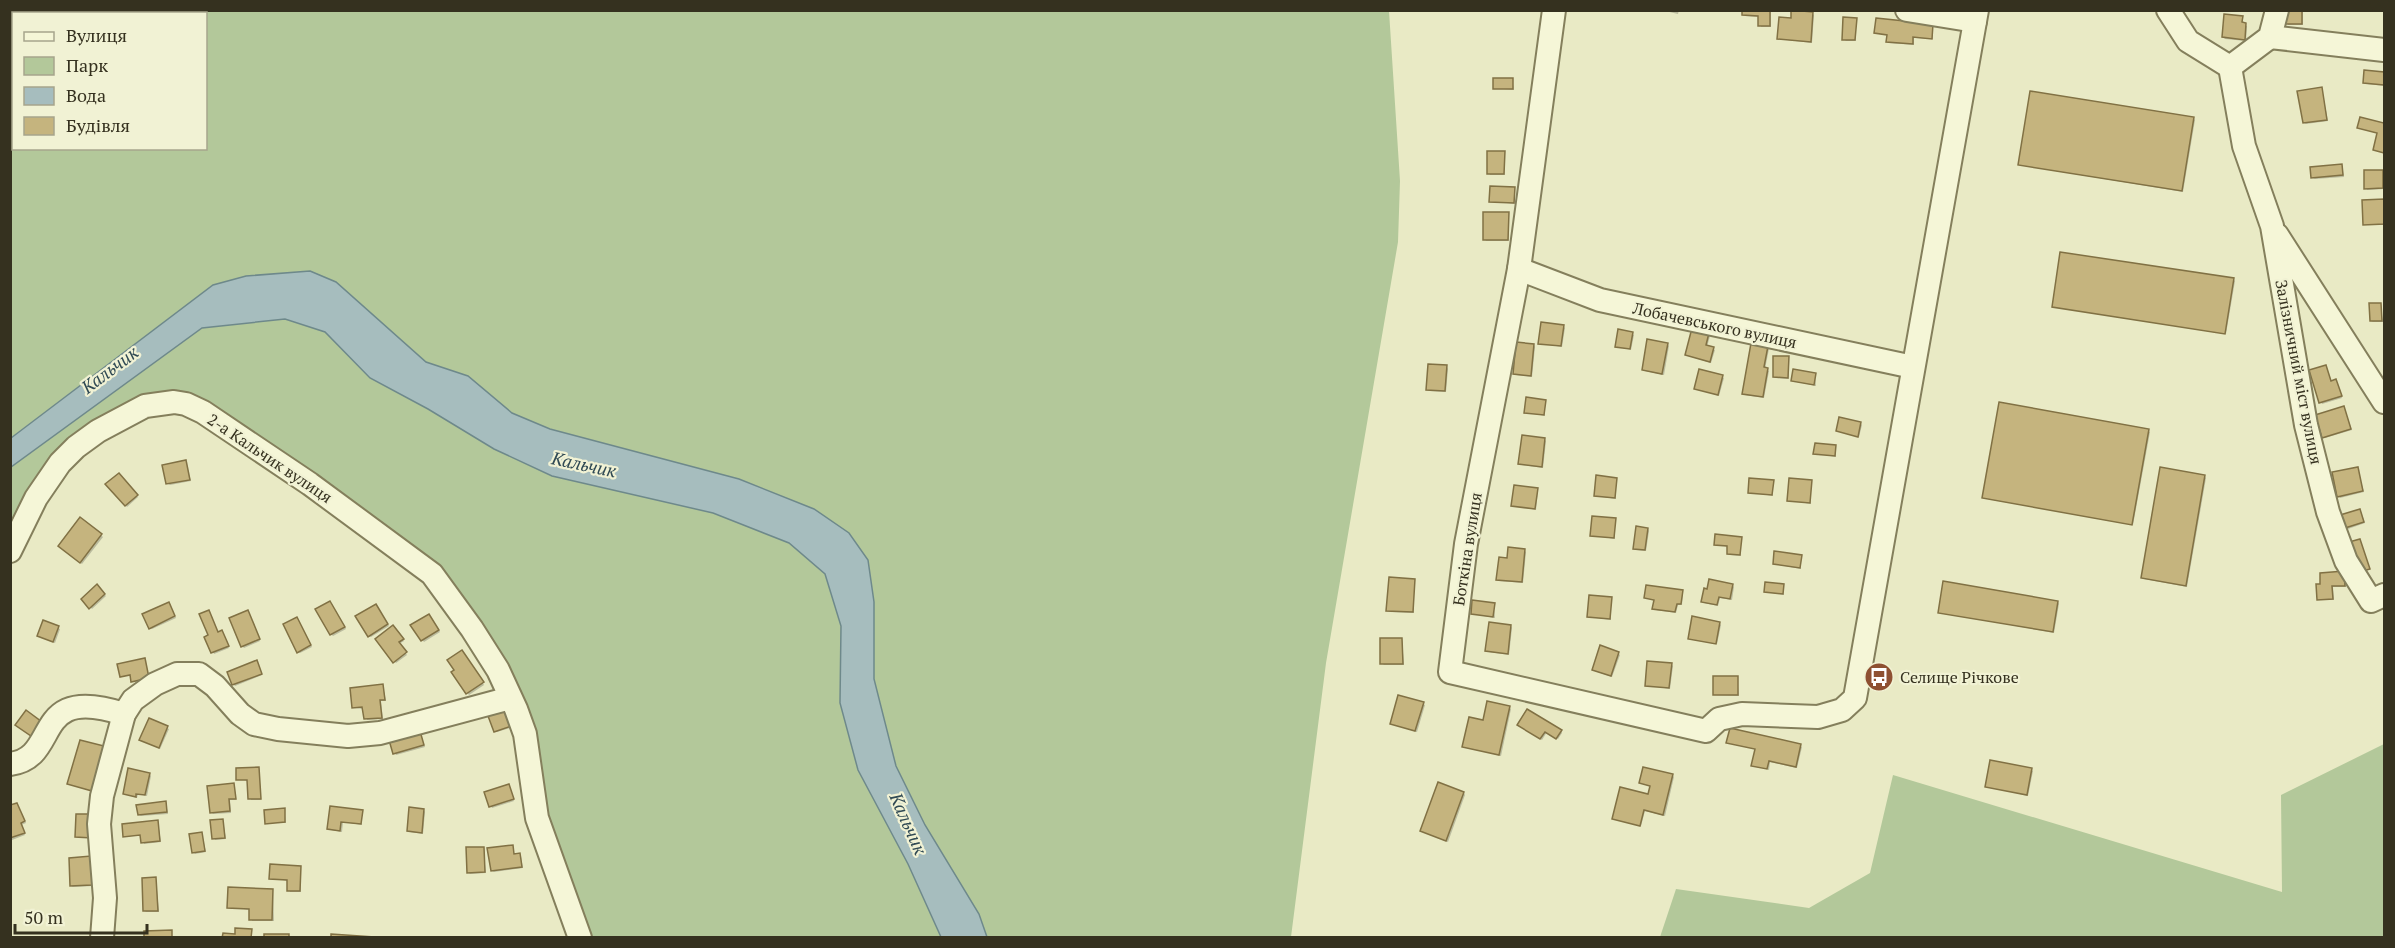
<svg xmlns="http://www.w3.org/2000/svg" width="2395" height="948" font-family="'PT Serif',serif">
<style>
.green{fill:#b3c89a;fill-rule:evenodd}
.water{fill:#a6bdbe;stroke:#6e898b;stroke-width:1.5}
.shadow{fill:#0003}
.building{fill:#c5b47e;stroke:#817144;stroke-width:1.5}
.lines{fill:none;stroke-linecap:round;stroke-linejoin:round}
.minor-casing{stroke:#847f5c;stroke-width:26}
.minor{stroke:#f5f6d7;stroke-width:22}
.labels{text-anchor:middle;stroke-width:4.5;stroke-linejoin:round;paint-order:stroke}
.street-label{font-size:16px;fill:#35311f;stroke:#f1f2d4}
.poi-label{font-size:16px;fill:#35311f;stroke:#f1f2d4;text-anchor:start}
.water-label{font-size:18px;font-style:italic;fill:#304a54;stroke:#f1f2d4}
</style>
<rect width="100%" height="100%" fill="#e9eac5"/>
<!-- green -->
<g class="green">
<path d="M10 11H1389L1400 181 1398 242 1326 663 1291 937H987L979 914 925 825 896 766 874 679V602L739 479 550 429 512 413 468 376 426 362 336 282 213 285 11 438ZM14 14H206V148H14Z"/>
<path d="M285 319 325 332 370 378 428 409 494 449 552 476 714 513 789 543 825 574 841 626 840 703 858 770 908 864 941 937H586L550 833 532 733 522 694 506 666 456 593 206 404 127 406 11 530V467L202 328Z"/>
<path d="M2384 744V937H1660L1676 889 1809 908 1870 873 1893 775 2282 892 2281 795Z"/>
</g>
<!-- water -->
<path class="water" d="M310 271 336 282 426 362 468 376 512 413 550 429 739 479 814 509 849 533 868 560 874 602V679L896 766 925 825 979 914 987 937H941L908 864 858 770 840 703 841 626 825 574 789 543 713 513 552 476 494 449 428 409 370 378 325 332 285 319 202 328 11 467V438L213 285 246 276Z"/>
<!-- shadow -->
<g class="shadow">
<path d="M1661 10H1679L1678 14Z"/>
<path d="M1743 10H1771V27H1761L1760 17 1745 16Z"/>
<path d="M2287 10H2303V25H2288Z"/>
<path d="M1812 13 1814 15 1812 43 1779 39 1792 20Z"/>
<path d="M2242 18 2243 24 2247 26 2246 41 2225 39 2223 37Z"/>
<path d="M1856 19V41H1846L1844 39Z"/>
<path d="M1932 26 1933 39 1914 38V45L1889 43 1888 35 1876 33Z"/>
<path d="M2366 71 2384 73V86L2367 84Z"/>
<path d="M1512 79 1514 90 1494 88Z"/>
<path d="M2322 89 2328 121 2306 124 2304 123Z"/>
<path d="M2193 118 2195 120 2183 192 2020 165Z"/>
<path d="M2361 119 2384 124V153L2375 149 2379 134 2359 128Z"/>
<path d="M1504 152 1505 175H1490L1489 173Z"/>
<path d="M2342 165 2344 177 2315 179 2313 178Z"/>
<path d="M2382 171 2384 189 2367 190 2366 188Z"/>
<path d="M1514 188 1515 204 1491 201Z"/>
<path d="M2363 201H2384V225L2364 224Z"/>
<path d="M1508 213 1509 241H1486L1485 239Z"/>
<path d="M2233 279 2235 281 2226 334 2054 307Z"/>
<path d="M2380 304 2383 322H2373L2371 321Z"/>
<path d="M1563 326 1565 328 1562 347 1540 343Z"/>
<path d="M1632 334 1634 335 1631 350 1616 346Z"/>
<path d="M1708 334 1710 336 1707 347 1715 350 1711 363 1688 356Z"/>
<path d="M1667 344 1669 346 1664 375 1645 371 1643 370Z"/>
<path d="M1534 345 1535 347 1532 377 1516 375 1514 373Z"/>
<path d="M1767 347 1769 349 1765 369 1769 371 1764 398 1745 395 1744 393Z"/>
<path d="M1788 358 1789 379 1776 378 1774 377Z"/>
<path d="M1447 367 1448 369 1446 392 1429 391 1428 389Z"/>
<path d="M2326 367 2332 382H2337L2342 398 2322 404 2321 402Z"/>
<path d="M1815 374 1816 386 1793 381Z"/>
<path d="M1722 377 1724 378 1719 396 1696 388Z"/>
<path d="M1545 401V416L1526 412Z"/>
<path d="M2344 408 2352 430 2325 438 2324 437Z"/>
<path d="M1860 423 1862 425 1859 437 1837 430Z"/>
<path d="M2148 431 2150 432 2133 525 1983 498Z"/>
<path d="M1544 439 1546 441 1543 468 1522 465 1520 464Z"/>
<path d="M1836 447V457L1815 453Z"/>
<path d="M185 462 191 481 170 485 168 484Z"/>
<path d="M2357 468 2364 492 2340 498 2339 496Z"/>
<path d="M118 475 138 497 127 507 108 484Z"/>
<path d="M2204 476 2206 478 2187 587 2144 579 2143 577Z"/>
<path d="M1616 479V499L1596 496Z"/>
<path d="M1773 482V496L1750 492Z"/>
<path d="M1811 482V504L1788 500Z"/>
<path d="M1537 489 1538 491 1536 510 1513 505Z"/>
<path d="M2361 512 2365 523 2348 529 2346 527Z"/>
<path d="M80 519 103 537 82 564 60 546Z"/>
<path d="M1615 519V539L1592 535Z"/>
<path d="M1648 529 1649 531 1646 551 1636 550 1635 548Z"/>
<path d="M1741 538V556L1730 555 1729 547 1716 544Z"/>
<path d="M1525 551 1526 552 1523 583 1499 581 1498 579 1509 559Z"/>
<path d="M1801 556V569L1774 564Z"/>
<path d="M2345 575 2346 587H2333L2334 600 2318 599 2317 586Z"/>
<path d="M1414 581V613L1390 612 1388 610Z"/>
<path d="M1711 581 1733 586 1734 587 1732 600 1720 598 1718 606 1704 603 1703 601Z"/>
<path d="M1783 585 1784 595 1766 592Z"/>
<path d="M97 587 106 596 92 609 83 599Z"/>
<path d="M1683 592 1682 605H1678L1676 613 1656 610 1655 601 1646 598Z"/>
<path d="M1611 599V620L1589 617Z"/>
<path d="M2058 602 2059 604 2054 633 1940 612Z"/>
<path d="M332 604 346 629 333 636 331 634Z"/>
<path d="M170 605 176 618 152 629 150 628Z"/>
<path d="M1494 605 1495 618 1472 614Z"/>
<path d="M377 607 389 626 371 637 369 636Z"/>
<path d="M249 614 260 641 244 648 242 646Z"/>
<path d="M430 617 440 632 424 642 412 626Z"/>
<path d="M298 620 312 647 300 653 298 652Z"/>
<path d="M44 621 60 629 55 643 40 637Z"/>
<path d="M1719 623 1721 625 1717 644 1690 638Z"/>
<path d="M1511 626 1512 628 1509 655 1489 652 1487 650Z"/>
<path d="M393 627 404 641 399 644 407 655 396 663 377 639Z"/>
<path d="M218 633 223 634 229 648 214 654 206 637Z"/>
<path d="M1402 639 1404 665H1384L1382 663Z"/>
<path d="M463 653 484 685 469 695 453 673Z"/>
<path d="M1618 653 1620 655 1612 677 1595 671Z"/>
<path d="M144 660 149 679 134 682 131 676H121Z"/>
<path d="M258 664 262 675 235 686 233 684Z"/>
<path d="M1671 664 1673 666 1670 689 1647 685Z"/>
<path d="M1737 678 1739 696 1714 695Z"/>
<path d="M383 686 386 701H381L383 719 367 720 364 709 354 708Z"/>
<path d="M1423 704 1425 705 1417 732 1392 724Z"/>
<path d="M1509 708 1511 709 1501 756 1464 746 1484 722Z"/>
<path d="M512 711 517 726 497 732 495 731Z"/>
<path d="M149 720 169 729 160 749 142 741Z"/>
<path d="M1521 726 1561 731 1562 733 1558 739 1547 732 1542 740Z"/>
<path d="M420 733 425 747 396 755 395 753Z"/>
<path d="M1728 742 1800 746 1802 747 1797 768 1770 762 1769 770 1753 765 1757 750Z"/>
<path d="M258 769 261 800H251L249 781 238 779Z"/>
<path d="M2031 770 2033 771 2028 796 1987 786Z"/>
<path d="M149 774 151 776 147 796 138 794 137 798 125 794Z"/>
<path d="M1673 776 1674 777 1665 816 1645 811 1641 826 1614 819 1649 795 1651 787 1640 783Z"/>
<path d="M234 785 236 800H230L231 813 213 814 211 812Z"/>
<path d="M510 788 514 801 492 808 491 806Z"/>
<path d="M1464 793 1465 795 1448 842 1421 831Z"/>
<path d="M166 803 168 814 141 816 139 815Z"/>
<path d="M17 804 26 823 21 825 25 835 12 840 10 838Z"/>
<path d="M332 808 362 811V825L343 822 342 832 331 830 329 828Z"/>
<path d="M284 809 286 823H266Z"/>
<path d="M424 810 425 812 423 834 410 832 408 830Z"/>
<path d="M223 820 226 839 215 840 214 838Z"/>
<path d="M158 822 161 842 144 844 142 836H125Z"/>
<path d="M202 834 206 852 195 854 194 853Z"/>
<path d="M512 847 515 856H521L523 868 494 872 492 871Z"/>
<path d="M483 848 486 873 470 874 468 872Z"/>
<path d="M92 860 93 886 73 887 71 886Z"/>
<path d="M300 867 301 892H290L289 881 271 878Z"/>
<path d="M156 879 159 912H146L145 911Z"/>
<path d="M273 890 274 921H252L251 910 229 907Z"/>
</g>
<!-- building -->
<g class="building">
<path d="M1742 10H1770V26H1758V16L1742 15Z"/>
<path d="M1791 10 1813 12 1811 42 1777 39 1779 17 1791 18Z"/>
<rect x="2285" y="10" width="17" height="14"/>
<path d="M2224 14 2243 16 2242 22 2246 23 2245 40 2222 37Z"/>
<path d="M1843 17 1857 18 1855 40H1842Z"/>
<path d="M1876 18 1933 24 1932 39 1913 37V44L1886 42 1887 35 1874 33Z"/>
<path d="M2364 70 2384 72V85L2363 83Z"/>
<rect x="1493" y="78" width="20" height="11"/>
<path d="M2322 87 2327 120 2303 123 2297 91Z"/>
<path d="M2030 91 2194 117 2182 191 2018 165Z"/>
<path d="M2360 117 2384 123V153L2373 150 2377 133 2357 128Z"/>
<path d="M1487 151H1505L1504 174H1487Z"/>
<path d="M2342 164 2343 175 2311 178 2310 167Z"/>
<path d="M2364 170H2383V188L2364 189Z"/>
<path d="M1490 186 1515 187 1514 203 1489 202Z"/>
<path d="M2384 199V224L2363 225 2362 200Z"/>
<path d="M1483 212H1509L1508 240H1483Z"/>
<path d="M2060 252 2234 278 2225 334 2052 307Z"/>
<path d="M2369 303H2381L2382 321H2370Z"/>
<path d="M1541 322 1564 325 1561 346 1538 344Z"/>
<path d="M1692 328 1709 333 1706 345 1714 347 1710 362 1685 355Z"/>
<path d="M1618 329 1633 332 1630 349 1615 347Z"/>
<path d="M1647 339 1668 343 1662 374 1642 370Z"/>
<path d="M1516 342 1534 344 1531 376 1513 374Z"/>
<path d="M1751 343 1768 346 1764 367 1768 368 1763 397 1742 394Z"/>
<path d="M1773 356H1789L1788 378 1773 377Z"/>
<path d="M1428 364 1447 365 1445 391 1426 390Z"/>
<path d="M2326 365 2331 381 2336 379 2342 396 2319 403 2309 370Z"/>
<path d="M1699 369 1723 375 1718 395 1694 389Z"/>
<path d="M1793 369 1816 373 1814 385 1791 381Z"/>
<path d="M1526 397 1546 400 1544 415 1524 413Z"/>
<path d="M1999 402 2149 429 2132 525 1982 498Z"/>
<path d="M2344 406 2351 429 2322 438 2315 415Z"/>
<path d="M1839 417 1861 422 1858 437 1836 431Z"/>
<path d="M1522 435 1545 438 1542 467 1518 464Z"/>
<path d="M1815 443 1836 445 1835 456 1813 454Z"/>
<path d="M186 460 190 480 166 484 162 465Z"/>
<path d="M2160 467 2205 475 2186 586 2141 578Z"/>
<path d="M2358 467 2363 491 2337 497 2332 472Z"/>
<path d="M119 473 138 495 125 506 105 484Z"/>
<path d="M1596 475 1617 478 1615 498 1594 496Z"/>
<path d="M1749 478 1774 480 1772 495 1748 493Z"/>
<path d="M1789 478 1812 480 1810 503 1787 501Z"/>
<path d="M1514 485 1538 488 1535 509 1511 506Z"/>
<path d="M2360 509 2364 522 2345 528 2340 515Z"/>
<path d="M1592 516 1616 518 1614 538 1590 536Z"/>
<path d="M80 517 102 534 80 563 58 546Z"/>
<path d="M1636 526 1648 528 1645 550 1633 549Z"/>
<path d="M1715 534 1742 537 1740 555 1727 554V546L1714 545Z"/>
<path d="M2360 539 2370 569 2359 572 2349 542Z"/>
<path d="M1508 547 1525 549 1522 582 1496 580 1499 557 1507 558Z"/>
<path d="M1774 551 1802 555 1800 568 1773 564Z"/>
<path d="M2344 571 2345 586H2332L2333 599 2317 600 2316 584H2320V573Z"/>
<path d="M1389 577 1415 579 1413 612 1386 611Z"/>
<path d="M1709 579 1733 584 1730 599 1719 597 1717 605 1701 602 1704 588 1707 589Z"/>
<path d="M1943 581 2058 601 2053 632 1938 613Z"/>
<path d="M1765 582 1784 584 1783 594 1764 592Z"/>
<path d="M97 584 105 594 89 609 81 599Z"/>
<path d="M1646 585 1683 590 1681 604H1677L1675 612 1652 609 1654 600 1644 598Z"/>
<path d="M1589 595 1612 597 1610 619 1587 617Z"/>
<path d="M1472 600 1495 603 1493 617 1471 614Z"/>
<path d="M330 601 345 627 330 635 315 609Z"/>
<path d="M169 602 175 616 149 629 142 614Z"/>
<path d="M376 604 388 624 368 637 355 616Z"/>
<path d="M209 610 218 632 222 630 229 646 211 653 204 637 208 635 199 614Z"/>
<path d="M248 610 260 639 241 647 229 618Z"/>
<path d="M429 614 439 630 421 641 410 625Z"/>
<path d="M1692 616 1720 622 1716 644 1688 639Z"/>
<path d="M297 617 311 645 297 653 283 624Z"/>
<path d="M43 620 59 626 53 642 37 636Z"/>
<path d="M1489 622 1511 625 1508 654 1485 651Z"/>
<path d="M393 625 404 639 399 642 407 652 393 663 375 639Z"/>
<path d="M1380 638H1402L1403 664H1380Z"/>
<path d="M1600 645 1619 652 1611 676 1592 670Z"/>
<path d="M462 650 484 682 466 694 451 672 454 670 447 660Z"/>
<path d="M145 658 149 678 131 682 130 675 120 677 117 664Z"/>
<path d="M257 660 262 674 232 685 227 672Z"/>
<path d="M1647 661 1672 663 1669 688 1645 686Z"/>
<rect x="1713" y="676" width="25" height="19"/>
<path d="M383 684 385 700H380L382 718 364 719 362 707 352 708 350 688Z"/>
<path d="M1398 695 1424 702 1415 731 1390 724Z"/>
<path d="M1487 701 1510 706 1499 755 1462 747 1469 717 1483 720Z"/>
<path d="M511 708 517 724 494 732 488 716Z"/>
<path d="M1527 709 1562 730 1556 739 1545 732 1540 739 1517 725Z"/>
<path d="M26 710 42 722 31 736 15 725Z"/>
<path d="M149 718 168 726 159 748 139 740Z"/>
<path d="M1730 728 1801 744 1796 767 1769 761 1767 769 1751 766 1755 749 1726 743Z"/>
<path d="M420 731 424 745 393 754 389 740Z"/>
<path d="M80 740 104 746 92 791 67 784Z"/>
<path d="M1990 760 2032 768 2027 795 1985 787Z"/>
<path d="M259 767 261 799H248L247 780H236V768Z"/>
<path d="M1643 767 1673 774 1663 815 1644 810 1640 826 1612 819 1620 787 1648 794 1650 786 1639 783Z"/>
<path d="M128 768 150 773 145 795 136 794V797L123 794Z"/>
<path d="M1438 782 1464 792 1446 841 1420 831Z"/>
<path d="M234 783 236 799H229L230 811 210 813 207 786Z"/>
<path d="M509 784 514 799 489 807 484 792Z"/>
<path d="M166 801 167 812 138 815 136 805Z"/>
<path d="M17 803 25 821 21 823 25 833 10 838V805Z"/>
<path d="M330 806 363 810 361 824 341 822 340 831 327 829Z"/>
<path d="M409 807 424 809 422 833 407 831Z"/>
<path d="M285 808V822L265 824 264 810Z"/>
<path d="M76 814H93L92 838 75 837Z"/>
<path d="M223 819 225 838 212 839 210 820Z"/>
<path d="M158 820 160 841 141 843 140 835 123 837 122 824Z"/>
<path d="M202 832 205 851 192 853 189 834Z"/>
<path d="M513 845 514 854 520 853 522 867 491 871 487 848Z"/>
<path d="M466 847H484L485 872 467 873Z"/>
<path d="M91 856 92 885 70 886 69 858Z"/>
<path d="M270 864 301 866 300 891H287V880L269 879Z"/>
<path d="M156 877 158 911H143L142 878Z"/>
<path d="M228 887 273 889 272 920H249V909L227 908Z"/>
<path d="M235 928 252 929 251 938H222L223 933 235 934Z"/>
<path d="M172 930V938H144V931Z"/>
<rect x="264" y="934" width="25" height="4"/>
<path d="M331 934 374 937V938H331Z"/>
</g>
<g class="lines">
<!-- minor casing -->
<g class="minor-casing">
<g id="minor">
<path d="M1554 10 1519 269 1466 544 1450 672 1706 731 1719 719 1742 714 1818 717 1842 710 1855 698 1977 10"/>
<path d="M1907 10 1975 21"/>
<path d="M2168 10 2188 41 2230 67"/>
<path d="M2270 37 2384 50"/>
<path d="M2230 67 2244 146 2272 226 2306 425 2328 512 2346 561 2371 601 2384 595"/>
<path d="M2230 67 2270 37 2277 10"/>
<path d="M2277 235 2384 402"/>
<path d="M1519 269 1600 300 1913 367"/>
<path d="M10 551 36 498 60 463 76 447 98 431 145 406 174 402 186 404 203 412 310 484 432 574 472 629 498 670 516 709 525 734 537 818 580 938"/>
<path d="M10 764C62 758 29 683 124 714"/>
<path d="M102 938 105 898 99 824 102 796 124 714 133 700 155 684 177 674H199L215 686 240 714 254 724 278 729 348 736 380 733 510 698"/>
</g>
</g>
<!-- minor -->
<use href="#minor" class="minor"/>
</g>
<!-- icons -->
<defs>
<g id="bus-disc" transform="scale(1.5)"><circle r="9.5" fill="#8e5031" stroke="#f1f2d4"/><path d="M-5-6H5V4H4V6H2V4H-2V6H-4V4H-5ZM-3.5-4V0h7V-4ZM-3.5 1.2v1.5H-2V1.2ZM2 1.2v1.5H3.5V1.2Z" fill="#fff"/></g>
</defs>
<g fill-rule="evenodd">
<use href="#bus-disc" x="1879" y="677"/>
</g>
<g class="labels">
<!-- street labels -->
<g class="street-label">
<text transform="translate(1715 325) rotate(12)" y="6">Лобачевського вулиця</text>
<text transform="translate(2299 372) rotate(79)" y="6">Залізничний міст вулиця</text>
<text transform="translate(270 458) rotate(34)" y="6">2-а Кальчик вулиця</text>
<text transform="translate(1467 549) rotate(-81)" y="6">Боткіна вулиця</text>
</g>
<!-- poi labels -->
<g class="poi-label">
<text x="1900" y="683">Селище Річкове</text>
</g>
<!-- water labels -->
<g class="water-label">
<text transform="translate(110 370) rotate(-37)" y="6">Кальчик</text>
<text transform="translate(584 465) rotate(12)" y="6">Кальчик</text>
<text transform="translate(908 824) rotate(66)" y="6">Кальчик</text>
</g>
</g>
<!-- border -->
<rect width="2395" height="948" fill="none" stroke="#35311f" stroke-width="24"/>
<!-- legend -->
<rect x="12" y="12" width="195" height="138" fill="#f1f2d4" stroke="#a6a58c" stroke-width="1.5"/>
<rect x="24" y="32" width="30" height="9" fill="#f5f6d7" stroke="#a6a58c" stroke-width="1.5"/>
<text x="66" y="42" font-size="18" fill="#35311f">Вулиця</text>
<rect x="24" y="57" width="30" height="18" fill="#b3c89a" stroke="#a6a58c" stroke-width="1.5"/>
<text x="66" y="72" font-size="18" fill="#35311f">Парк</text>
<rect x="24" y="87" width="30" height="18" fill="#a6bdbe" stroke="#a6a58c" stroke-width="1.5"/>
<text x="66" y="102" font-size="18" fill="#35311f">Вода</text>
<rect x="24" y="117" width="30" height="18" fill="#c5b47e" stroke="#a6a58c" stroke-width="1.5"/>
<text x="66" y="132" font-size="18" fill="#35311f">Будівля</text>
<!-- scale -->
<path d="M15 924v9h132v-9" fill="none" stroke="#35311f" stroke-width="3"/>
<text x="24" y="924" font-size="18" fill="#35311f" stroke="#f1f2d4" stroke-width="4.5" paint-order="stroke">50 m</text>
</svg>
